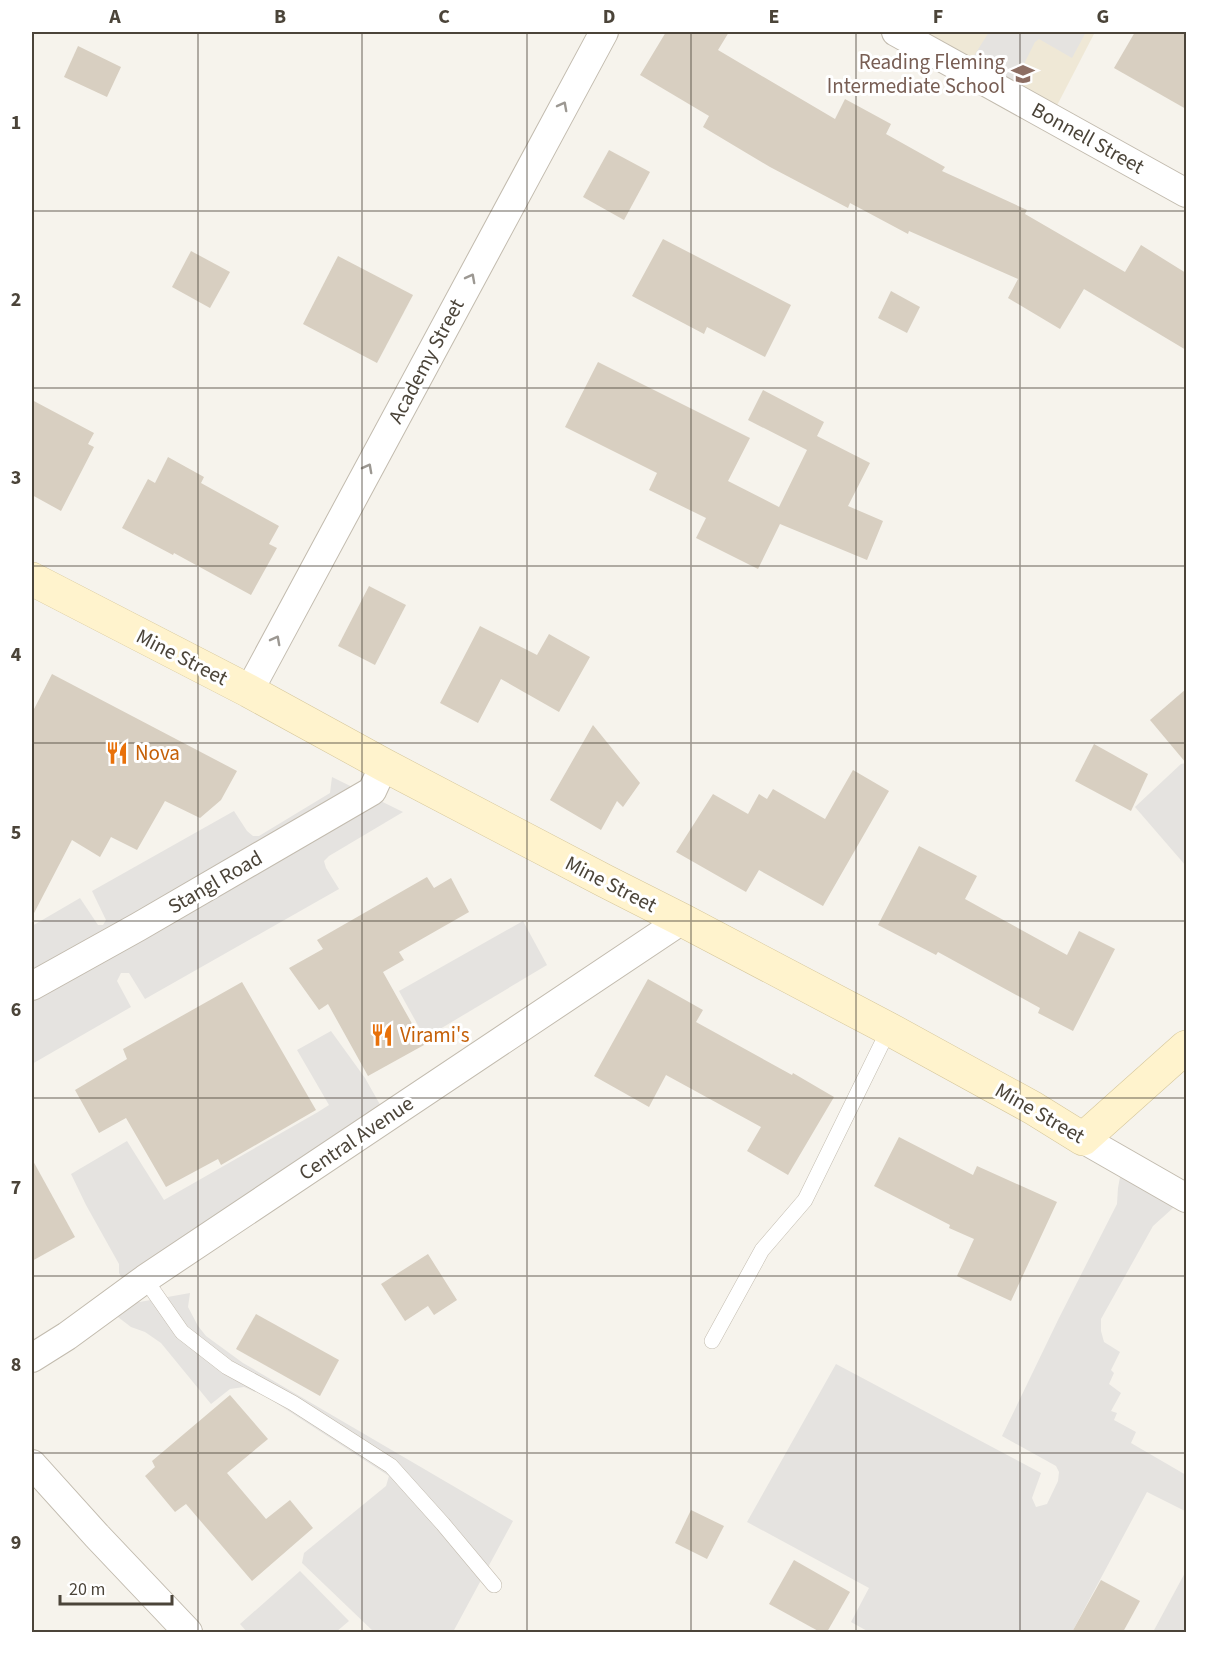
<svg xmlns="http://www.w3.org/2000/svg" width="1218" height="1664" font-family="'Source Sans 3',sans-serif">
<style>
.education{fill:#efe8d6}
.parking{fill:#e5e3e0}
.building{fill:#d8cfc1}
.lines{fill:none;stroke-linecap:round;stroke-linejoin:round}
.lane-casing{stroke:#c2bbae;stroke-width:16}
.street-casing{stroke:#c2bbae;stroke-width:30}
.secondary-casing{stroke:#d6c79b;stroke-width:34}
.lane{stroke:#fff;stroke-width:15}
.street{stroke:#fff;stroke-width:28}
.secondary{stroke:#fff3cd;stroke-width:33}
.oneway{stroke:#9c9892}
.grid{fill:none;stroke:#4b4439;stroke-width:1.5;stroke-opacity:0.55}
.labels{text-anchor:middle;stroke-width:6;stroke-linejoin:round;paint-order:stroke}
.education-label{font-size:21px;fill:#785e54;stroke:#fff;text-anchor:end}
.street-label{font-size:21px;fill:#4b4439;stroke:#fff}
.food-label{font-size:21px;fill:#c56008;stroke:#fff;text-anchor:start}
.neatline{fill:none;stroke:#4b4439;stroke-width:2}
.grid-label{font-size:20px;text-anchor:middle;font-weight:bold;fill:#4b4439}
</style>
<rect width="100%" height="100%" fill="#f6f3ec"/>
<!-- education -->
<path class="education" d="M896 32H1095L1051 117Z"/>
<!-- parking -->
<g class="parking">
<path d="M989 32H1086L1072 58 1039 39 1035 42 1009 94 965 70Z"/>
<path d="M1186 763V866L1135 807 1181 764Z"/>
<path d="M332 777 403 812 329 856 324 861 326 868 339 889 145 999 129 973H121L117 981 131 1007 32 1064V926L80 898 98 925H103L106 920 92 891 234 811 247 831 253 836H259L330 793Z"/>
<path d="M523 921 547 965 425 1038 399 991Z"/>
<path d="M331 1031 365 1078 387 1117 130 1292 119 1273V1264L86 1205 71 1174 127 1141 164 1200 318 1112 329 1105 297 1050Z"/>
<path d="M1123 1161 1184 1196 1173 1208 1153 1226 1101 1319V1331L1104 1342 1120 1352 1111 1370 1114 1373 1109 1384 1121 1393 1111 1411 1117 1413 1114 1420 1136 1432 1131 1443 1186 1475V1508L1185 1511 1147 1492 1072 1632H869L851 1622 869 1588 747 1522 836 1364 1041 1473 1032 1498 1036 1507 1047 1504 1058 1481 1059 1472 1056 1466 1002 1436 1059 1318 1117 1204 1118 1188Z"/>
<path d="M190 1293 188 1307 198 1326 206 1336 243 1363 513 1521 453 1632H374L302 1563 304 1553 386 1486 389 1476 267 1397 244 1387 230 1389 211 1404 161 1343 145 1332 131 1327 106 1308Z"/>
<path d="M300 1571 349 1621 336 1632H247L240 1624Z"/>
<path d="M1186 1571V1632H1153Z"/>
</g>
<!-- building -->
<g class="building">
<path d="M666 32H729L718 50 835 119 845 99 891 124 886 134 945 167 942 171 1027 210 1025 214 1125 272 1141 245 1186 273V350L1084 289 1060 329 1008 298 1018 279 909 231 908 234 850 203 848 208 770 167 703 127 709 116 640 75Z"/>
<path d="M1135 32H1186V109L1114 68Z"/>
<path d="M78 46 121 67 107 97 64 77Z"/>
<path d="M609 150 650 172 624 220 583 197Z"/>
<path d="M663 239 791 305 765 357 707 327 704 334 632 296Z"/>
<path d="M191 251 230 272 210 308 172 287Z"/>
<path d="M338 256 413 295 377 363 303 324Z"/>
<path d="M891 291 920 307 907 333 878 318Z"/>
<path d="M598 362 750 438 728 481 779 507 807 450 748 420 763 390 824 422 817 436 870 463 848 506 883 521 867 560 780 524 758 569 696 538 706 518 649 490 657 473 565 427Z"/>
<path d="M32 400 94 433 88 444 94 447 61 511 32 495Z"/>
<path d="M168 457 204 477 201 483 279 526 269 544 277 548 251 595 174 553 173 555 122 528 148 479 155 483Z"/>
<path d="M369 586 406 605 375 665 338 646Z"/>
<path d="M480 626 537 655 549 634 590 657 559 712 501 679 478 723 440 703Z"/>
<path d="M52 674 237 771 221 800 200 818 165 801 137 850 111 837 100 857 72 840 32 917V713Z"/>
<path d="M1186 689V763L1150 720Z"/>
<path d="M593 725 640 783 623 807 617 801 601 830 550 800Z"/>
<path d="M1094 744 1148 774 1131 811 1075 781Z"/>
<path d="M853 770 889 791 823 906 759 870 746 892 676 852 713 794 748 814 759 794 767 799 773 789 825 819Z"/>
<path d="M919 846 977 876 965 899 1067 955 1079 931 1115 949 1073 1031 1038 1013 1040 1008 938 952 936 955 878 925Z"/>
<path d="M427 877 434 888 451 878 469 912 399 952 404 960 383 972 424 1045 368 1076 328 1004 319 1010 289 968 323 949 317 940Z"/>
<path d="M648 979 703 1010 696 1022 792 1075 793 1073 834 1097 788 1175 747 1151 761 1127 666 1075 649 1107 594 1076Z"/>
<path d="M242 982 316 1110 221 1165 218 1159 166 1187 126 1118 99 1133 75 1090 127 1059 123 1049Z"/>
<path d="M899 1137 973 1175 977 1166 1057 1202 1011 1301 957 1276 974 1239 949 1228 950 1225 874 1186Z"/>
<path d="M32 1159 75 1237 32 1261Z"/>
<path d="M428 1254 457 1300 434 1315 428 1306 405 1321 381 1284Z"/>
<path d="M256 1314 339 1360 320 1396 236 1349Z"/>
<path d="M230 1395 268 1439 227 1473 266 1519 290 1500 313 1528 252 1581 186 1504 175 1512 145 1476 155 1467 152 1461Z"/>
<path d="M691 1510 724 1526 707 1559 675 1543Z"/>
<path d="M794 1560 850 1592 827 1632H820L769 1604Z"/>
<path d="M1101 1580 1140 1601 1123 1632H1072Z"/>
</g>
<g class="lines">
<!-- lane casing -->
<g class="lane-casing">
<g id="lane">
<path d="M145 1279 182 1332 227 1367 293 1403 391 1466 443 1524 494 1585"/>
<path d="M712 1341 762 1250 805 1200 889 1029"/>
</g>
</g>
<!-- street casing -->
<g class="street-casing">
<g id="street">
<path d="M896 32 1186 193"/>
<path d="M249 691 604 32"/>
<path d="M32 986 138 927 372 791 384 765"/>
<path d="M1083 1139 1186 1198"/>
<path d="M32 1358 67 1336 145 1279 682 920"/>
<path d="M32 1464 97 1536 188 1632"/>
</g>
</g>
<!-- secondary casing -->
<g class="secondary-casing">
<path id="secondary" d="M32 579 249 691 384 765 605 881 682 920 889 1029 1033 1108 1083 1139 1186 1047"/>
</g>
<!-- lane -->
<use href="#lane" class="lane"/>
<!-- street -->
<use href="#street" class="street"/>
<!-- secondary -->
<use href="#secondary" class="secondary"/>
</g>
<!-- one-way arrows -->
<defs><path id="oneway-chevron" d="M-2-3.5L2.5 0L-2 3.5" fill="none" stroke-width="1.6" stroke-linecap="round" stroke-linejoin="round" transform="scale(1.5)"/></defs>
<g class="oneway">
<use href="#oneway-chevron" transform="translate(563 106) rotate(-62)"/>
<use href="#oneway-chevron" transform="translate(471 278) rotate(-62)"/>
<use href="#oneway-chevron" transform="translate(368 468) rotate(-62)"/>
<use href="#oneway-chevron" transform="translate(276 640) rotate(-62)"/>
</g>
<!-- grid -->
<path class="grid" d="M198 32V1632M362 32V1632M527 32V1632M691 32V1632M856 32V1632M1020 32V1632M32 211H1186M32 388H1186M32 566H1186M32 743H1186M32 921H1186M32 1098H1186M32 1276H1186M32 1453H1186"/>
<!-- icons -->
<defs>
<g id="school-bare" transform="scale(1.8)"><path d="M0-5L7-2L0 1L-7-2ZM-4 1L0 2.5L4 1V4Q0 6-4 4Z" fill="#8d6e63" stroke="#fff" stroke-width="2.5" paint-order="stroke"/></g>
<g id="restaurant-bare" transform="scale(1.8)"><path d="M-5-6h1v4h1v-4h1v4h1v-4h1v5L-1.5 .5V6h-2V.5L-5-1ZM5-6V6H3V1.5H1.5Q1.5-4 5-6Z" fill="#e8710a" stroke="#fff" stroke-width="2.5" paint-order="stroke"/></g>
</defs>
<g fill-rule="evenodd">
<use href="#school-bare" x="1023" y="74"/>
<use href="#restaurant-bare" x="117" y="753"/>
<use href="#restaurant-bare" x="382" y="1035"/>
</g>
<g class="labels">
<!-- education labels -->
<g class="education-label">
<text x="1005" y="69">Reading Fleming<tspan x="1005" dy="24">Intermediate School</tspan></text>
</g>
<!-- street labels -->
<g class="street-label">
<text transform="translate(1088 138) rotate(29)" y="7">Bonnell Street</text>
<text transform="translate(426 361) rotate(-62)" y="7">Academy Street</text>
<text transform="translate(182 657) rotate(27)" y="7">Mine Street</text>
<text transform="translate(215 882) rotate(-30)" y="7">Stangl Road</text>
<text transform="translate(611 884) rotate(27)" y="7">Mine Street</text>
<text transform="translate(1040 1113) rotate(30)" y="7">Mine Street</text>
<text transform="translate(356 1138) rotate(-34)" y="7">Central Avenue</text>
</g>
<!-- food labels -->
<g class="food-label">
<text x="135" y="760">Nova</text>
<text x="400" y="1042">Virami's</text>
</g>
</g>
<!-- border -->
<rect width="1218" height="1664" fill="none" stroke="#ffffff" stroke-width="66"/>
<!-- scale -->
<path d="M60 1595v9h112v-9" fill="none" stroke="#4b4439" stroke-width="3"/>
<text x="69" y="1595" font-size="18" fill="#4b4439" stroke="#ffffff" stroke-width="4.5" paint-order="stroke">20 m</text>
<rect x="33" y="33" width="1152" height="1598" class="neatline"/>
<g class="grid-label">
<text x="115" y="23">A</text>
<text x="280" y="23">B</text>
<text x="444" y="23">C</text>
<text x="609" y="23">D</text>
<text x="774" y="23">E</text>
<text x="938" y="23">F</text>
<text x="1103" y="23">G</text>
<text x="16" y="129">1</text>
<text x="16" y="306">2</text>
<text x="16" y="484">3</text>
<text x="16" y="661">4</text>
<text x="16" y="839">5</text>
<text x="16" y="1016">6</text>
<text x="16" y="1194">7</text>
<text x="16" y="1371">8</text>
<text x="16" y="1549">9</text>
</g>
</svg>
